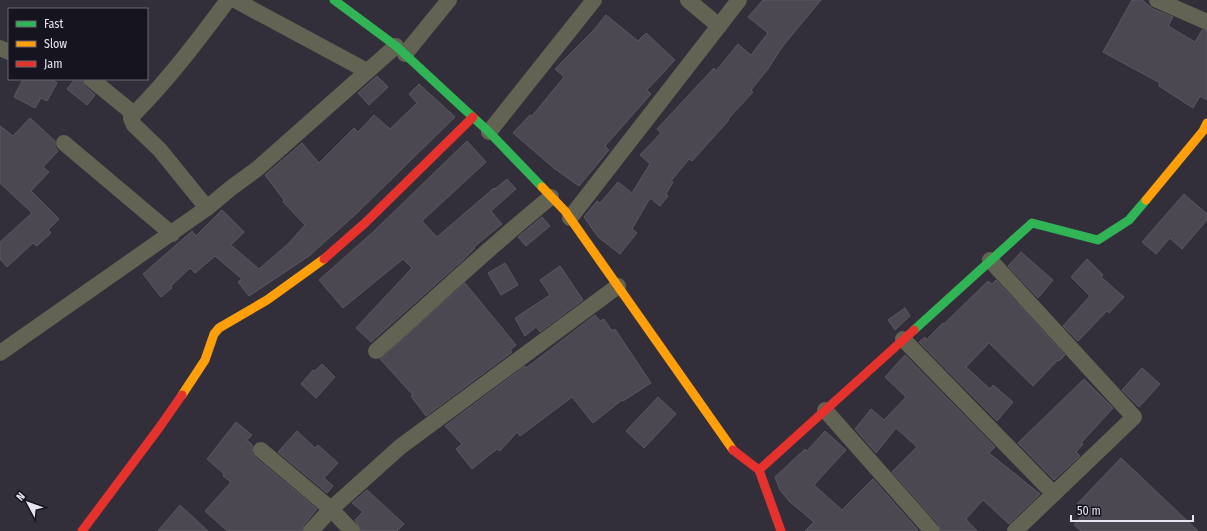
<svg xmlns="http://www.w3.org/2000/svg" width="1207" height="531" font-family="'Fira Sans Condensed',sans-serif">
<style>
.building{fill:#4b4852;stroke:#5a5760}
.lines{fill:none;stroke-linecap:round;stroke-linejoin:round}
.street{stroke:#626353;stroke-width:16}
.fast{stroke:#30b455;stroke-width:9}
.slow{stroke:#ff9f0a;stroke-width:9}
.jam{stroke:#e5322d;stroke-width:9}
</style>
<rect width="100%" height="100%" fill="#322f3a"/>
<!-- building -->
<g class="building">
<path d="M763 0H821L782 47 768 69 751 90 753 92 728 119 729 120 692 161 689 159 671 181 673 182 666 194 668 196 660 206 650 198 632 229 637 233 620 254 598 237 584 217 597 201 600 203 618 182 632 193 650 164 640 155 661 133 657 129 714 68 716 71 738 44 751 55 768 33 748 17Z"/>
<path d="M1132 0H1142L1153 9 1173 17 1168 26 1195 42 1202 30 1207 31V100L1200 96 1193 108 1159 86 1160 83 1103 52Z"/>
<path d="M606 15 638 41 646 33 675 60 647 90 651 94 605 146 609 150 579 186 555 169 513 133 530 115 532 116 564 77 555 69 592 32Z"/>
<path d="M377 76 388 87 369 105 358 93Z"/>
<path d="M23 79H50L57 83 47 101 41 98 35 108 14 97Z"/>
<path d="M75 79H81L85 86 95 95 87 105 67 89Z"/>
<path d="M419 84 455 117 356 214 309 256 249 296 238 282 242 279 215 256 195 273 190 268 171 286 172 288 161 297 143 274 192 231 196 236 222 210 244 232 231 245 259 269 288 244 305 225 283 202 284 200 265 175 302 143 319 163 354 128 358 132 374 115 390 129 417 103 409 94Z"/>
<path d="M30 118 55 141V147L58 151 43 167 49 172 31 191 59 219 48 230 51 233 37 246 33 243 7 267 0 259V242L32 213 0 183V126L13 136Z"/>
<path d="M467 141 486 162 422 221 437 237 494 188 495 189 507 179 516 189 491 211 502 224 474 247 475 248 463 260 371 342 356 328 412 268 403 259 343 308 319 280 373 232Z"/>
<path d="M1184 194 1207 214V220L1182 249 1170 238 1156 254 1142 242Z"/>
<path d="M542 217 550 226 526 246 518 237Z"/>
<path d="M1021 252 1053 280 1038 298 1008 266Z"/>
<path d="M1087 259 1103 275 1101 277 1124 297 1109 313 1107 311 1078 341 1063 326 1090 296 1071 277Z"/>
<path d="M505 263 518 285 501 295 488 273Z"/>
<path d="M560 266 583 300 540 332 536 327 525 336 515 318 550 295 540 280Z"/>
<path d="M996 280 1065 355 1059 361 1058 360 1033 386 989 343 966 367 990 389 993 385 1013 402 997 421 919 342 925 337 926 340 943 323 944 324 988 281 992 284Z"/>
<path d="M465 283 516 345 510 350 512 352 426 416 411 396 413 395 380 359Z"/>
<path d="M905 308 910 316 895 330 888 320Z"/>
<path d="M595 315 600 321 604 319 612 331 615 329 651 383 623 401 622 400 593 423 572 397 520 436 517 432 500 451 497 449 472 469 456 449 462 444 445 426 525 366 526 368Z"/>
<path d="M905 355 995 447 989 453 1040 494 1009 524 983 500 966 519 977 531H941L939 525 892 472 917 447 896 428 876 453 855 429 871 409 884 420 906 397 885 377Z"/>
<path d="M322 364 335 377 316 398 301 384 313 370 315 371Z"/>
<path d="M1142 368 1160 384 1139 407 1122 390Z"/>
<path d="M1084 379 1113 408 1081 443 1083 444 1076 452 1080 456 1054 480 1018 443Z"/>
<path d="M658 397 676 414 644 448 626 431Z"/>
<path d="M236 422 252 435 247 440 253 446 252 453 255 457 317 509 304 525 302 531H227L205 511 231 482 223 476 224 474 207 459Z"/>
<path d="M297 431 315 448 318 445 338 463 324 478 333 486 327 493 278 452Z"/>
<path d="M825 431 846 450 814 485 842 510 873 479 918 530 917 531H805L814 522 789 501 780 490 775 477 805 449 807 451Z"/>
<path d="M1121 458 1198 531H1081L1074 525 1085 512 1077 504Z"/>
<path d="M367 490 404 524 397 531H361L355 520 363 512 352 503Z"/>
<path d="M180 505 208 531H158Z"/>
</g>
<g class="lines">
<!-- street -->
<g class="street">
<path d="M235 0 367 71"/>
<path d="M688 0 719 26"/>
<path d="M1157 0 1207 22"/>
<path d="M0 48 9 52"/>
<path d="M405 54 449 0"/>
<path d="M91 79 134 114C169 79 199 39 228 0"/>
<path d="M134 114 131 118 134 125 160 150 207 208"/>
<path d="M489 132 594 0"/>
<path d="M64 143 172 234"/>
<path d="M570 218 739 0"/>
<path d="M990 260 1134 417 1015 531"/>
<path d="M903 339 1054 494"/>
<path d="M376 351C434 300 490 246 551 197"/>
<path d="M0 353 207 208 231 188 257 169 396 46"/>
<path d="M825 410 932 531"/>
<path d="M261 450 331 509 352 531"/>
<path d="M311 531 331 509 400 447 618 286"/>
</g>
<!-- fast -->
<g class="fast">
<path d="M334 0 396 46 489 132 542 187"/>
<path d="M914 330 1032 223 1098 240 1129 220 1146 200"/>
</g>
<!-- slow -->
<g class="slow">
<path d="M542 187 565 211 733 450"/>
<path d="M1146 200 1203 131 1207 123"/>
<path d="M182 395 205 360 214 334 219 328 267 300 324 259"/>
</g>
<!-- jam -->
<g class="jam">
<path d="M324 259 365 223 473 117"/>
<path d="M733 450 759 470 781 531"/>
<path d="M759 470 914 330"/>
<path d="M82 531 159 428 182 395"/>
</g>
</g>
<!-- legend -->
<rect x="8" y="8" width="140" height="72" fill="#16141e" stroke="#6a6773"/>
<rect x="16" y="21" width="20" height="6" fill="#30b455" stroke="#6a6773"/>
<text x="44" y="28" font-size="12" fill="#e7e4f2">Fast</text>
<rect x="16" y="41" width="20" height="6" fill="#ff9f0a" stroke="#6a6773"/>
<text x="44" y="48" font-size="12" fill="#e7e4f2">Slow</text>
<rect x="16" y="61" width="20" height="6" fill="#e5322d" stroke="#6a6773"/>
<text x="44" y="68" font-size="12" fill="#e7e4f2">Jam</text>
<!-- north arrow -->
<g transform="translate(28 503) rotate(311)" stroke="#16141e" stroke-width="3" paint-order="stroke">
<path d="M0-3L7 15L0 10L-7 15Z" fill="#e7e4f2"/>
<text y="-6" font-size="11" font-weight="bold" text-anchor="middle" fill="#e7e4f2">N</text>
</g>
<!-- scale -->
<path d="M1071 515v6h122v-6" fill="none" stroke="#e7e4f2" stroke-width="2"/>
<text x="1077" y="515" font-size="12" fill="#e7e4f2" stroke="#16141e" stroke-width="3" paint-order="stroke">50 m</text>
</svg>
